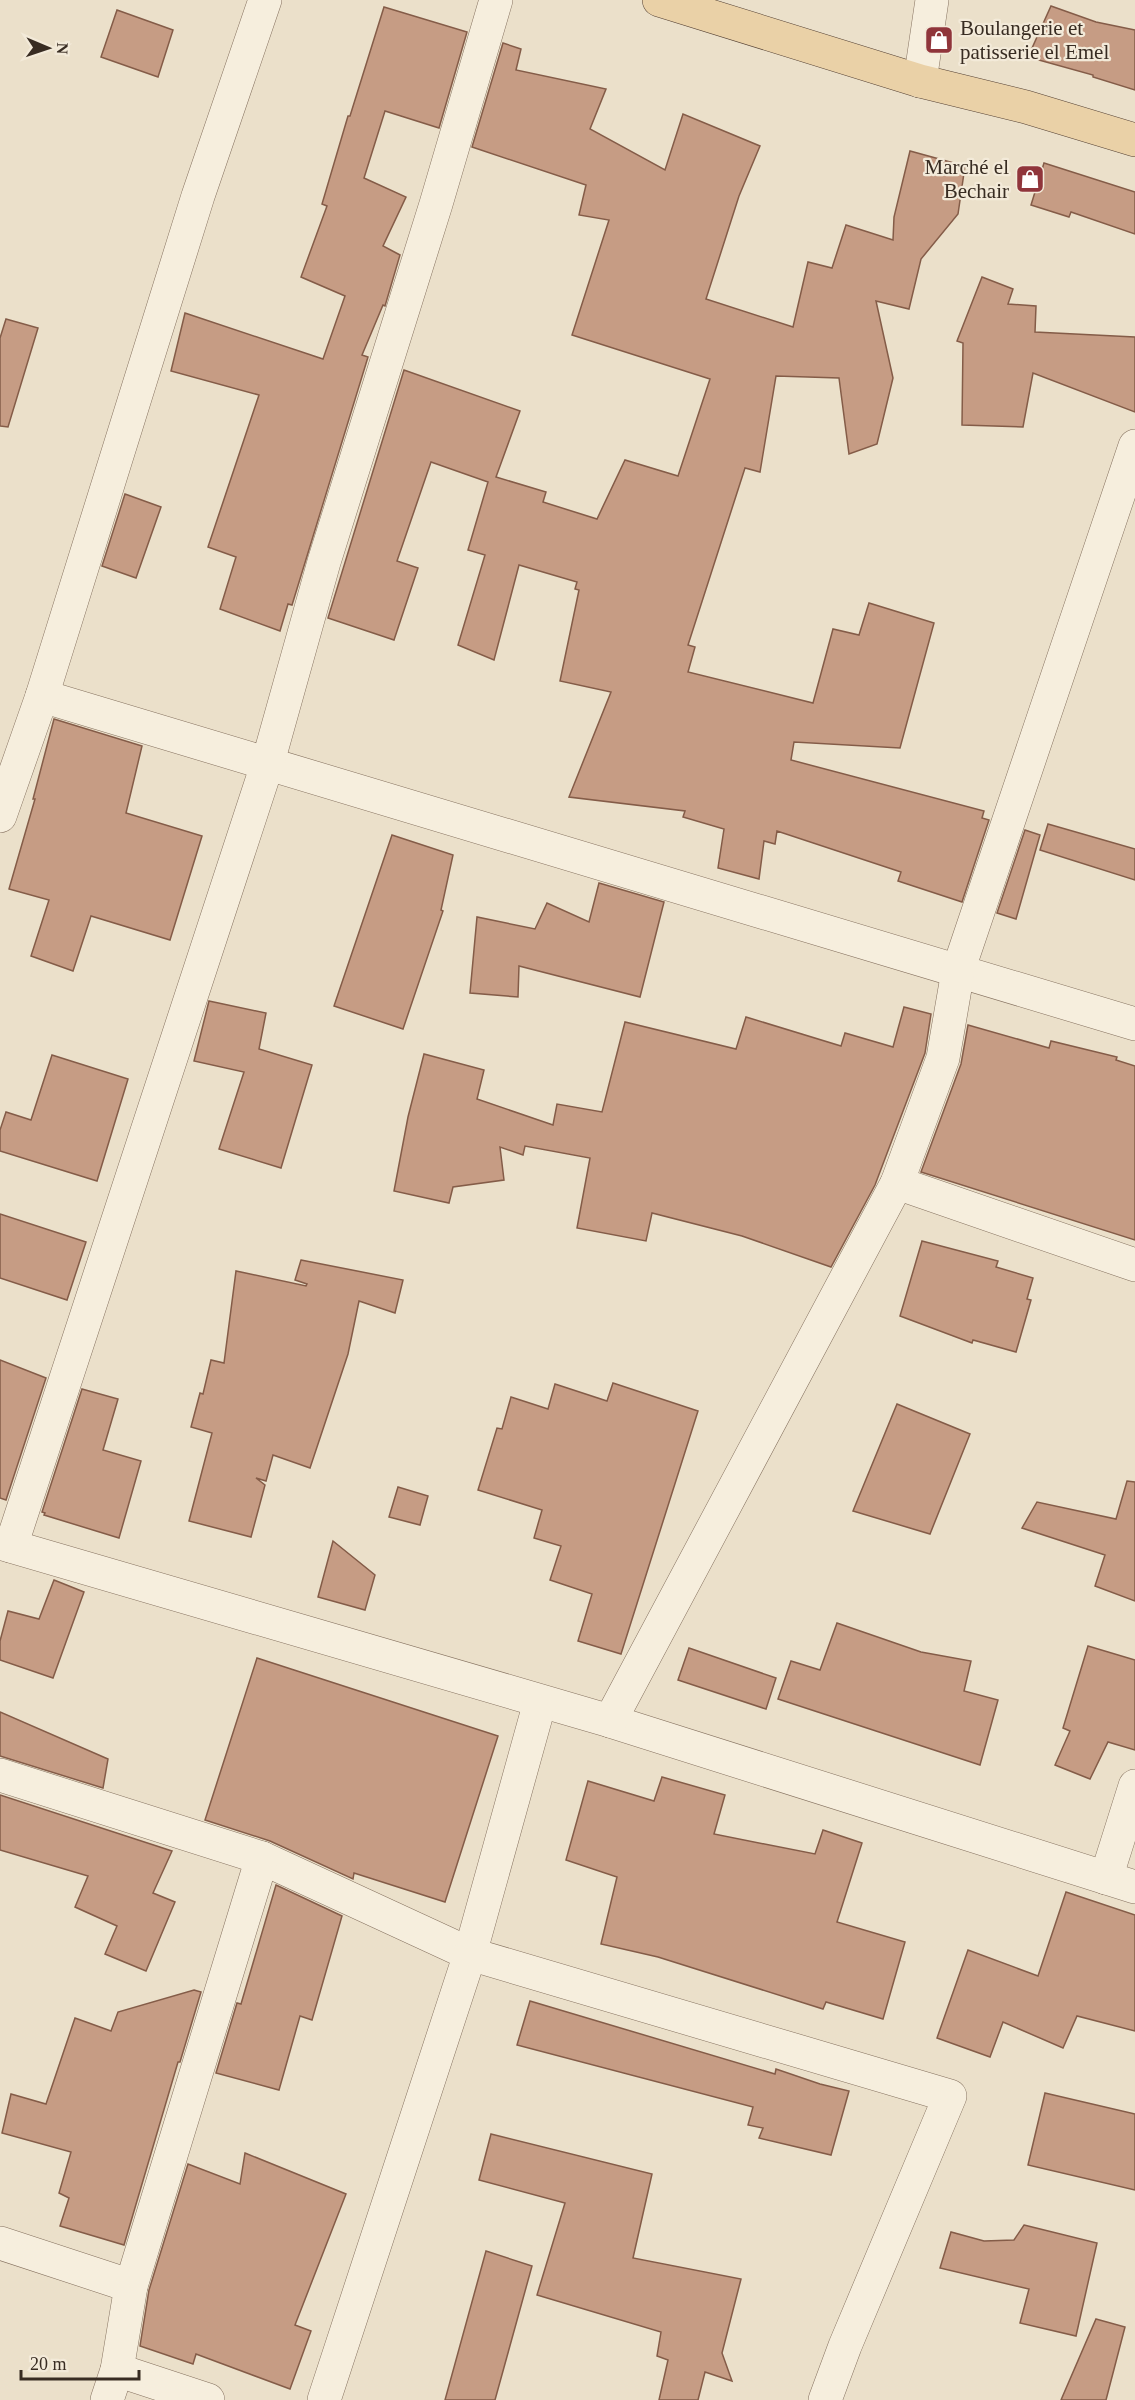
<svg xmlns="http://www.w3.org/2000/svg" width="1135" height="2400" font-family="Georgia,serif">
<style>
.building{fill:#c69c84;stroke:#845c48;stroke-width:1.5}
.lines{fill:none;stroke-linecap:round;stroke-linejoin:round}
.minor-casing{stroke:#867260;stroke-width:34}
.major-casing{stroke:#554134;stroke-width:34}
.minor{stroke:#f6eedd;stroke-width:33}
.major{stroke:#ead1a7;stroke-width:33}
.labels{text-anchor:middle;stroke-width:4.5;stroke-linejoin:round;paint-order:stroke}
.poi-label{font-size:21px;fill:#382c22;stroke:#f3ead9;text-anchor:start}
</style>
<rect width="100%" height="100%" fill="#ebe0ca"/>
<!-- building -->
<g class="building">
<path d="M1051 6 1096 22 1135 30V90L1093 77V75L1028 57Z"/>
<path d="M384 7 467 32 439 128 385 111 364 178 406 197 383 246 400 255 385 306 383 305 362 355 368 357 292 605 288 604 280 631 220 609 236 557 208 547 259 395 171 371 185 313 323 359 345 296 301 277 327 206 322 204 348 116H350Z"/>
<path d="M117 10 173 30 158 77 101 57Z"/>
<path d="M503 43 521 49 516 70 606 89 590 129 665 170 683 114 760 146 739 196 706 299 793 327 808 262 832 268 846 225 893 240 894 217 910 151 965 166 958 214 921 259 909 309 876 301 893 378 877 444 849 454 839 378 776 376 760 472 745 468 688 645 695 647 688 672 813 703 833 629 859 635 869 603 934 623 900 748 794 742 791 760 984 811 982 818 989 820 962 902 898 881 901 872 777 831 775 844 764 841 759 879 718 868 724 829 683 817 685 811 569 797 611 692 560 681 579 590 575 589 577 582 519 565 494 660 458 645 485 555 468 550 488 482 431 462 397 561 418 568 394 640 328 618 404 370 520 411 496 477 546 492 543 502 597 519 625 460 678 476 710 379 572 335 609 220 579 215 586 185 472 147Z"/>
<path d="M1044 163 1135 192V234L1071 212 1069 217 1031 205Z"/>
<path d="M982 277 1013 289 1008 304 1036 306 1035 332 1135 337V412L1033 373 1023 427 962 425 963 343 957 341Z"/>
<path d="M6 319 38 328 8 427 0 426V338Z"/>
<path d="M125 494 161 507 136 578 102 566Z"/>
<path d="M54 719 142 746 126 813 202 836 170 940 91 916 73 971 31 956 49 900 9 889 35 799H33Z"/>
<path d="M1048 824 1135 849V880L1040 850Z"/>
<path d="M1025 830 1040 835 1016 919 997 913Z"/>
<path d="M392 835 453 855 441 910 443 911 403 1029 334 1006Z"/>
<path d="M599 883 664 902 640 997 519 966 518 997 470 993 477 917 535 929 547 903 589 922Z"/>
<path d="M209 1001 266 1013 259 1049 312 1065 281 1168 219 1149 244 1072 194 1061Z"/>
<path d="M904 1007 931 1014 925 1053 875 1185 831 1267 742 1236 652 1213 646 1241 577 1228 590 1158 525 1146 523 1155 500 1147 504 1180 453 1187 449 1203 394 1191 408 1117 424 1054 484 1070 477 1099 553 1125 557 1104 602 1112 625 1022 736 1049 746 1017 841 1046 845 1033 893 1047Z"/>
<path d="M968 1025 1049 1048 1051 1041 1117 1057 1116 1060 1135 1066V1240L921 1172 961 1064Z"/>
<path d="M52 1055 128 1079 97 1181 0 1151V1130L6 1112 31 1120Z"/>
<path d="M0 1214 86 1242 67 1300 0 1278Z"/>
<path d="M922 1241 998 1261 996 1267 1033 1278 1027 1299 1031 1300 1016 1352 973 1340 972 1343 900 1316Z"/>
<path d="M301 1260 403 1280 395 1313 359 1301 348 1354 310 1468 273 1455 266 1481 256 1478 265 1485 251 1537 189 1521 212 1433 191 1427 200 1393 203 1394 211 1360 224 1363 236 1271 306 1286 307 1284 295 1280Z"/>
<path d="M0 1360 46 1378 6 1500 0 1498Z"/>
<path d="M613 1383 698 1411 621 1654 578 1641 592 1594 550 1580 561 1546 534 1538 542 1510 478 1490 497 1428 502 1429 511 1397 548 1409 555 1384 607 1401Z"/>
<path d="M82 1389 118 1399 103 1450 141 1461 119 1538 44 1515 45 1513 42 1512Z"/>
<path d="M897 1404 970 1434 930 1534 853 1511Z"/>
<path d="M1127 1481 1135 1482V1601L1095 1586 1105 1555 1022 1528 1037 1502 1116 1519Z"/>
<path d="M398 1487 428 1496 420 1525 389 1517Z"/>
<path d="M333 1541 375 1575 365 1610 318 1597Z"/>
<path d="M54 1580 84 1592 53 1678 0 1660V1641L8 1611 39 1619Z"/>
<path d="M837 1623 921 1652 971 1661 964 1691 998 1700 980 1765 778 1699 791 1661 820 1670Z"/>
<path d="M1088 1646 1135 1660V1750L1108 1742 1090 1779 1055 1765 1070 1731 1063 1728Z"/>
<path d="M689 1648 776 1678 766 1709 678 1680Z"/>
<path d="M257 1658 498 1736 445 1902 354 1873 353 1879 270 1841 205 1820Z"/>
<path d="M0 1712 108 1759 103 1788 0 1756Z"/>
<path d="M662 1777 725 1795 714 1834 815 1854 823 1830 862 1843 837 1922 905 1942 883 2019 826 2002 823 2009 658 1957 601 1944 617 1877 566 1860 588 1781 654 1801Z"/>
<path d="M0 1795 172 1851 153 1893 175 1902 146 1971 105 1954 117 1926 75 1907 88 1876 0 1850Z"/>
<path d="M276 1885 342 1916 312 2020 300 2016 279 2090 216 2073 237 2003 241 2004Z"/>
<path d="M1066 1892 1135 1915V2031L1077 2016 1063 2048 1003 2022 990 2057 937 2038 968 1950 1038 1976Z"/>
<path d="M194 1990 201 1992 180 2062H178L124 2245 60 2226 69 2198 59 2193 71 2152 2 2133 11 2094 46 2104 75 2018 111 2031 118 2012Z"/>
<path d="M530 2001 775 2074 776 2069 820 2084 849 2091 831 2155 759 2138 763 2128 748 2125 753 2107 517 2045Z"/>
<path d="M1045 2093 1135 2114V2190L1028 2165Z"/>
<path d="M491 2134 652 2174 633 2258 741 2279 722 2353 732 2381 705 2372 698 2400H659L668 2360 657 2356 661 2332 537 2295 565 2203 479 2180Z"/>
<path d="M245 2153 346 2194 295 2325 311 2331 290 2389 196 2354 193 2364 140 2346 149 2290 188 2164 240 2184Z"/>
<path d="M1024 2225 1097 2243 1076 2336 1020 2323 1029 2289 940 2268 951 2232 984 2241 1014 2240Z"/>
<path d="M486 2251 532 2266 495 2400H445Z"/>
<path d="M1096 2319 1125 2327 1106 2400H1061Z"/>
</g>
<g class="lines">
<!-- minor casing -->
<g class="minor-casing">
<g id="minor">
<path d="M920 81 932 0"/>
<path d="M42 696 1135 1024"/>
<path d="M0 816 42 696 198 196 265 0"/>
<path d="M897 1183 1135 1265"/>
<path d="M0 1543 610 1721 1135 1887"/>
<path d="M11 1546 268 762 324 562 436 204 496 0"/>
<path d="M610 1721 897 1183 943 1058 958 971 1135 446"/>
<path d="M0 1775 262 1858 470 1954 950 2096 845 2346 825 2400"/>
<path d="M1106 1878 1135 1786"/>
<path d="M0 2243 131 2286"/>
<path d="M117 2370 208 2400"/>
<path d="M107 2400 117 2370 131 2286 262 1858"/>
<path d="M324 2400 470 1954 540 1702"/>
</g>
</g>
<!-- major casing -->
<g class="major-casing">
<path id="major" d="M659 0 920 81 1026 107 1135 140"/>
</g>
<!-- minor -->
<use href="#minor" class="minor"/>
<!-- major -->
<use href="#major" class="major"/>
</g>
<!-- icons -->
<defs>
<g id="shop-square" transform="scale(1.5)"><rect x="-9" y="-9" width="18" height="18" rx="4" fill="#90353b" stroke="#f3ead9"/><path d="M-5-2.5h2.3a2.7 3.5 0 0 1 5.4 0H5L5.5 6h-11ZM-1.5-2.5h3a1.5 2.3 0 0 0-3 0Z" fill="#fff"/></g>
</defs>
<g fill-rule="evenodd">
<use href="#shop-square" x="939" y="40"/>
<use href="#shop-square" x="1030" y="179"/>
</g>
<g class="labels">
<!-- poi labels -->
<g class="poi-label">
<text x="960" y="35">Boulangerie et<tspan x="960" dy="24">patisserie el Emel</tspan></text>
<text x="1009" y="174" text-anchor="end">Marché el<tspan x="1009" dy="24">Bechair</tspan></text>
</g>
</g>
<!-- north arrow -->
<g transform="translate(48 48) rotate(92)" stroke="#f3ead9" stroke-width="4.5" paint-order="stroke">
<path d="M0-4.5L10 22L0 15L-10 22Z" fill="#382c22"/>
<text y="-9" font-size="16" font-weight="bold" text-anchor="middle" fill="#382c22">N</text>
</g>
<!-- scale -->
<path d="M21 2370v9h118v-9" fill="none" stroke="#382c22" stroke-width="3"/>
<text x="30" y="2370" font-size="18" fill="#382c22" stroke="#f3ead9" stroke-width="4.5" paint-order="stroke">20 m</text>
</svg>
